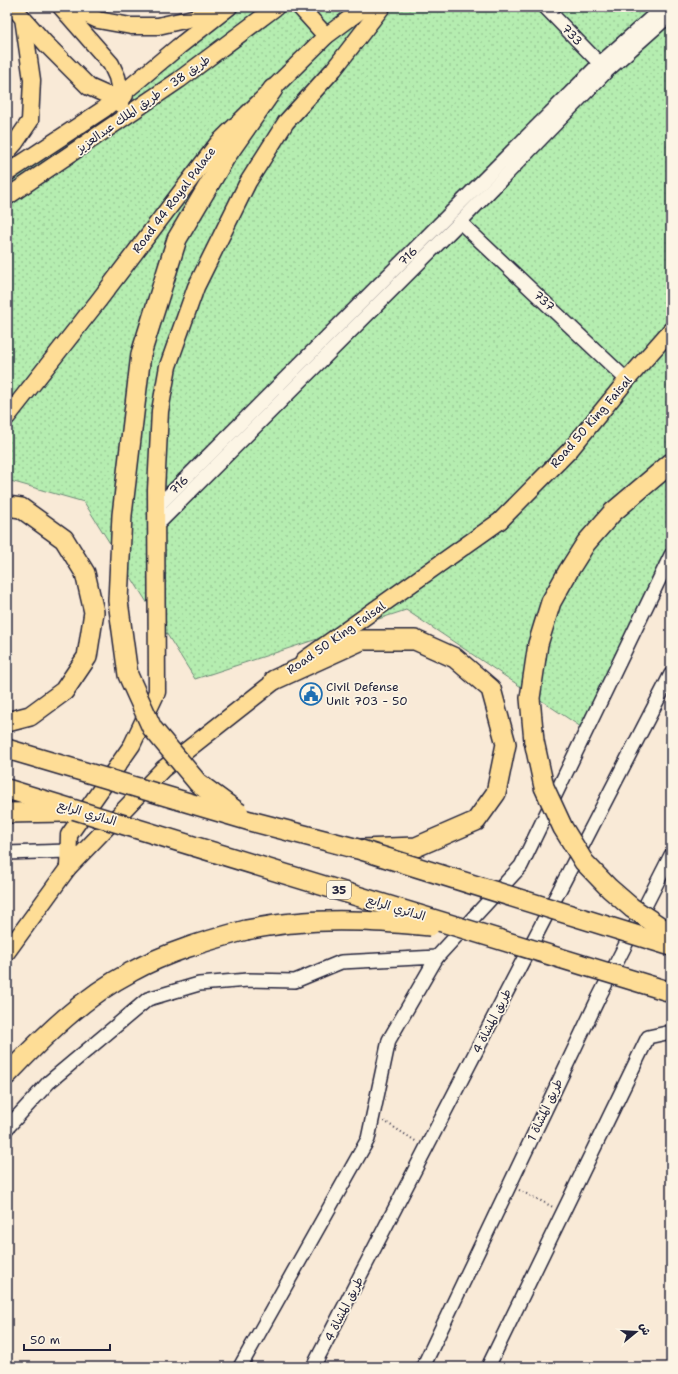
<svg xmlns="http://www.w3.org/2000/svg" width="678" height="1374" font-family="'Shantell Sans','Playpen Sans Arabic',sans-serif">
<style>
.park{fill:url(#park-dots);stroke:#6c8876}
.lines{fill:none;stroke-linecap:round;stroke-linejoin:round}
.minor-casing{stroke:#22223b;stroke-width:16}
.major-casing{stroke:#22223b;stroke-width:19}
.highway-casing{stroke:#22223b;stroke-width:22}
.path{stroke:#22223b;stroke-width:2;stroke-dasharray:1 3;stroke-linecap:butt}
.minor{stroke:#fcf5e5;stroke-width:13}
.major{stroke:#fedd96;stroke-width:16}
.highway{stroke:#fedd96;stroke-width:19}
.highway-bridge-casing{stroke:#22223b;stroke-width:22;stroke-linecap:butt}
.highway-bridge{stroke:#fedd96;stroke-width:19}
.labels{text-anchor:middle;stroke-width:3.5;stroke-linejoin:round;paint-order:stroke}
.shield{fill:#fcf5e5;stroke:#63616e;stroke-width:1}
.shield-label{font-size:11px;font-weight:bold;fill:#22223b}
.street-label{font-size:12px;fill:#22223b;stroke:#fcf5e5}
.poi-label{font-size:12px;fill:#22223b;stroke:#fcf5e5;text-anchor:start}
</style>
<defs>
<pattern id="park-dots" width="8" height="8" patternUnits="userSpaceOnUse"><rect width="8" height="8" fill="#b5edb0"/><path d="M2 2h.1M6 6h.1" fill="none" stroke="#9bcb98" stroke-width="1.8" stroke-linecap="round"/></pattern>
</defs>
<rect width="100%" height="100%" fill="#f9ead7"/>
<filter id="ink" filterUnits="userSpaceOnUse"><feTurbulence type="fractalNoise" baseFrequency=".025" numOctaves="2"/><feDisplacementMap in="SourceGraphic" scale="8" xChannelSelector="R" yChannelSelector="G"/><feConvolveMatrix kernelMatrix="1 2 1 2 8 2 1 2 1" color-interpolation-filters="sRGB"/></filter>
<g filter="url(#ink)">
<!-- park -->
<path class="park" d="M211 7H671V558L581 727 406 610 195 679 84 502 7 480V186Z"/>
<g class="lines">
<!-- minor casing -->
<g class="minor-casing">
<g id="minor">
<path d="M545 7 605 69"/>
<path d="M460 222 627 380"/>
<path d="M156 508 600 63 663 7"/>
<path d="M156 526 460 222 607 71 671 14"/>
<path d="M7 853 68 851"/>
<path d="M437 957 521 866 671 555"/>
<path d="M7 1128 49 1082 148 999 199 984 248 980 295 981 341 962 437 957 389 1040 368 1139 240 1367"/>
<path d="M313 1367 671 674"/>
<path d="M423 1367 598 999 671 855"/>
<path d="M488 1367 648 1037 671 1032"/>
</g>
</g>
<!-- major casing -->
<g class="major-casing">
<g id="major">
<path d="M13 7 46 44 89 87 107 95H125"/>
<path d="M61 7 111 64 117 77 121 95 120 104"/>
<path d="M70 7 98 20 131 26H158L219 12"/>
<path d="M300 7 326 36"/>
<path d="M7 152 15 143 30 121 32 80 23 18"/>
<path d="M7 173 104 109 178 47 229 7"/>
<path d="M7 197 179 80 276 7"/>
<path d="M7 417 99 300 218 143 326 36 365 7"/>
<path d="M304 660 500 521 570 450 627 380 671 330"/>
<path d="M68 868 69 835 132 745 157 692 156 490 160 411 168 366 196 287 248 182 286 122 334 69 382 7"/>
<path d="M7 952 68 868 163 769 285 673"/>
</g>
</g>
<!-- highway casing -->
<g class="highway-casing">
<g id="highway">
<path d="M141 354 177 239 226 156 273 89"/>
<path d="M7 506 21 508 64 539 85 573 94 612 87 657 64 691 30 716 7 722"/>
<path d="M274 680 362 640H415L455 658 491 689 506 744 496 793 476 821 416 847 361 849"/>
<path d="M534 741 530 698 538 644 551 602 569 570 586 543 613 512 671 463"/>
<path d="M7 1075C44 1036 83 997 131 972 167 952 206 941 246 930"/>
</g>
</g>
<!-- path -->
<g class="path">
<path d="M384 1121 417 1142"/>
<path d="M519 1190 553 1207"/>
</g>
<!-- minor -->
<use href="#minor" class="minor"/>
<!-- major -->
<use href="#major" class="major"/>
<!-- highway -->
<use href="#highway" class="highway"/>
<!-- highway-bridge casing -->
<g class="highway-bridge-casing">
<g id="highway-bridge">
<path d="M141 354 122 515 118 601 128 675 152 728 198 783 239 813"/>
<path d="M534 741 544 787 563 828 584 862 609 888 632 908 671 934"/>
<path d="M7 749 250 821 358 849 671 946"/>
<path d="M7 789 671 992"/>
<path d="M7 813 66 812"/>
<path d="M246 930C262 927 278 924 294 923 339 918 385 922 430 926"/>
</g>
</g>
<!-- highway-bridge -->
<use href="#highway-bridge" class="highway-bridge"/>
</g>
</g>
<!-- icons -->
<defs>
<g id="civic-ring" transform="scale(1.15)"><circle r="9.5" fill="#fcf5e5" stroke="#1f6fb2" stroke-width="1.5"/><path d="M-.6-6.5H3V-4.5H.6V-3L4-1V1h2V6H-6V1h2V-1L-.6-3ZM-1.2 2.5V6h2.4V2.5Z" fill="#1f6fb2"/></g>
</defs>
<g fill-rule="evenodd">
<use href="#civic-ring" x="311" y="694"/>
</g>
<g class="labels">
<!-- shield labels -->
<rect class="shield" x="327" y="881" width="24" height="18" rx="3"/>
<g class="shield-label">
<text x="339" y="894">35</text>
</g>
<!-- street labels -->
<g class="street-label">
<text transform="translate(572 35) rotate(46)" y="4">733</text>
<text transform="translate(143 104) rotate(-35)" y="4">طريق 38 - طريق الملك عبدالعزيز</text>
<text transform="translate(174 200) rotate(-53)" y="4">Road 44 Royal Palace</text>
<text transform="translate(408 256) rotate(-45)" y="4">716</text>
<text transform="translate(544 301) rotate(43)" y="4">737</text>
<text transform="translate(591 422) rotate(-49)" y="4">Road 50 King Faisal</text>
<text transform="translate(179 485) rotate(-45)" y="4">716</text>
<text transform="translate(336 638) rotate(-35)" y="4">Road 50 King Faisal</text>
<text transform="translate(87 813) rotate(17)" y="4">الدائري الرابع</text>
<text transform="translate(396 908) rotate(17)" y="4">الدائري الرابع</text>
<text transform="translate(492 1021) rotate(-63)" y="4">طريق المشاة 4</text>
<text transform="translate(545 1110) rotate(-65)" y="4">طريق المشاة 1</text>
<text transform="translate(344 1309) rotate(-63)" y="4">طريق المشاة 4</text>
</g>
<!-- poi labels -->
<g class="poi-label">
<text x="326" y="691">Civil Defense<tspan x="326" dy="14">Unit 703 - 50</tspan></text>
</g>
</g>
<!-- margin -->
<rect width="678" height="1374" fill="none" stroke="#fcf5e5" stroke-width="24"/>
<rect x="12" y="12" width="654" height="1350" fill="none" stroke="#22223b" stroke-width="1.5" filter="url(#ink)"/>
<!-- north arrow -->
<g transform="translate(636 1332) rotate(72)" stroke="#fcf5e5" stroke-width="3" paint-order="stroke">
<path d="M0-3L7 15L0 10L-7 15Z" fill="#22223b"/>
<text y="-6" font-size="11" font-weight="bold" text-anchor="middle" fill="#22223b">ش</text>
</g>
<!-- scale -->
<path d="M24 1344v6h86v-6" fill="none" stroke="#22223b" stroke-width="2"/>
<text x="30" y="1344" font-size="12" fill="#22223b" stroke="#fcf5e5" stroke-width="3" paint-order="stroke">50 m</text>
</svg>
